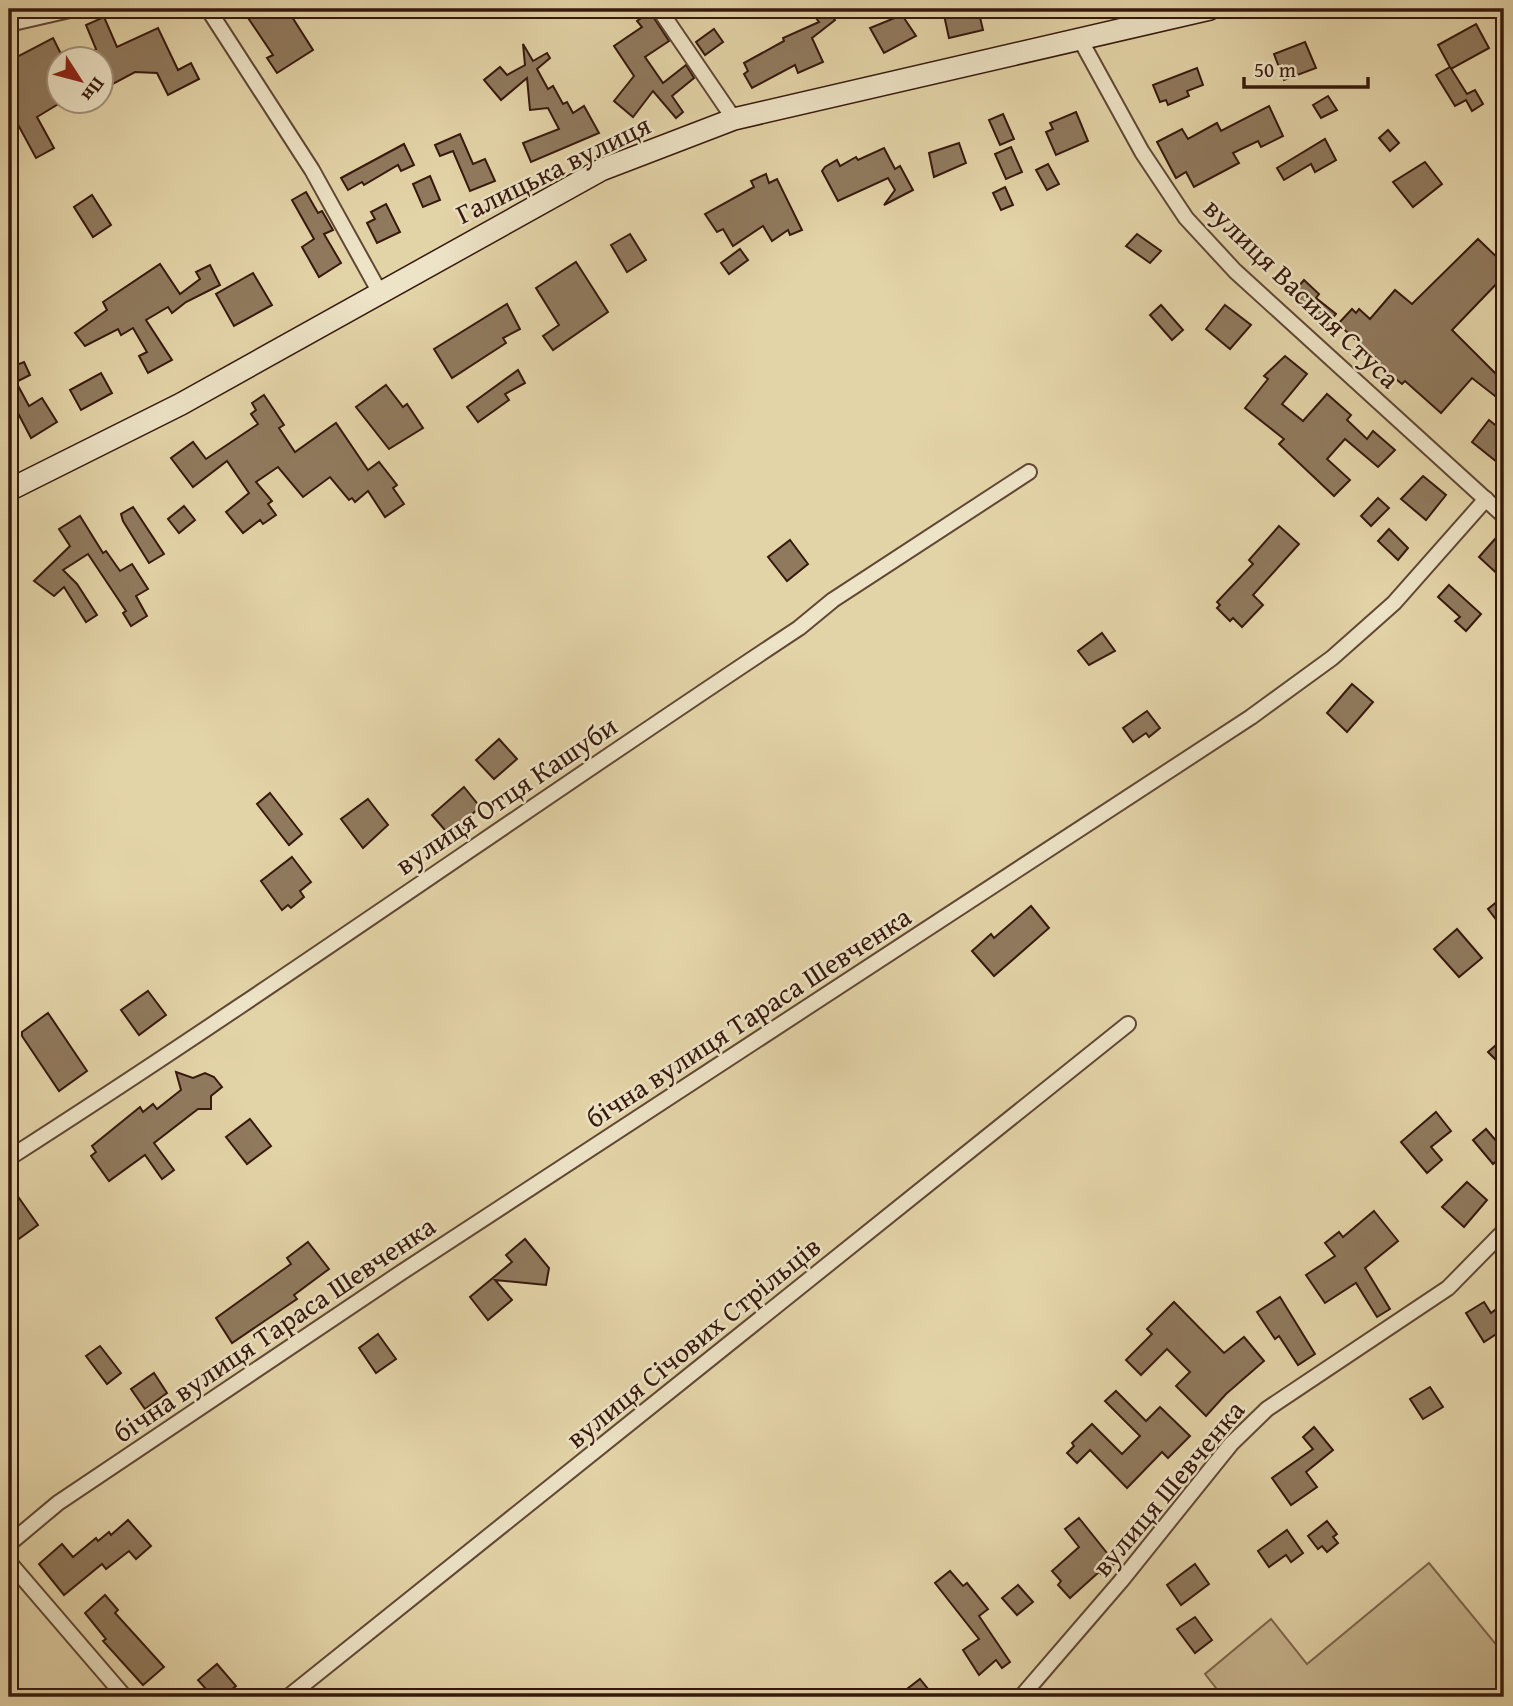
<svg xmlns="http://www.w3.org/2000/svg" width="1513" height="1706" font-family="'Gentium Book Plus',serif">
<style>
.green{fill:#c6b48e;stroke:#7e664e;stroke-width:2}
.building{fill:#907a5e;stroke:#36180d;stroke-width:2}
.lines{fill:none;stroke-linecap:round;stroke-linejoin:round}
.street-casing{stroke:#614734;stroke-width:18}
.secondary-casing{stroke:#36180d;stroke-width:24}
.street{stroke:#ede3c6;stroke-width:14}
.secondary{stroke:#ede3c6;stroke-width:21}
.labels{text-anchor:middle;stroke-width:5;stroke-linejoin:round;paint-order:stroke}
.street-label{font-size:28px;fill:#36180d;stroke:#ede3c6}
</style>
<rect width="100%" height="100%" fill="#e3d4a8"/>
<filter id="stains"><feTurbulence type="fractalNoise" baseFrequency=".00286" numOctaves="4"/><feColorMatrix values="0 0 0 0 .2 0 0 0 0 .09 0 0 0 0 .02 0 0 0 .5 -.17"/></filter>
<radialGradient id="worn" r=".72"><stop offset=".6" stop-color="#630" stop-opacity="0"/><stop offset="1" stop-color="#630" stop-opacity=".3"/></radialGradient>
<!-- green -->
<path class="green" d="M1429 1563 1504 1654V1697H1223L1205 1674 1271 1619 1307 1664Z"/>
<!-- building -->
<g class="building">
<path d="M242 9H287L313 50 277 73 267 58 273 55Z"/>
<path d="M809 9H826L835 20 812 38 823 62 798 73 795 65 752 88 744 74 748 71 744 63 784 41 783 38 819 22Z"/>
<path d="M972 9H978L983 30 949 38 944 15Z"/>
<path d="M650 12 669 41 645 57 663 83 686 65 694 78 672 96 683 112 676 118 653 91 633 117 614 101 634 76 614 46 642 27 637 21Z"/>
<path d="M902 15 916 36 884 53 870 28Z"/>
<path d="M104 17 117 47 158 28 178 70 191 63 199 79 168 95 157 73 135 72 111 85 106 83 102 75V60H78L96 49 86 25Z"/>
<path d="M1476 24 1489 48 1451 69 1438 45Z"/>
<path d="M714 29 723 42 705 55 696 42Z"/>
<path d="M53 38 64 60H60V103L37 117 54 148 36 158 9 108V61Z"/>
<path d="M1305 42 1316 68 1284 80 1274 54Z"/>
<path d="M523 44 533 61 547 53 550 58 537 69 548 89 553 86 563 104 567 102 573 113 584 106 599 133 531 162 523 143 559 129 548 108 530 110 527 78 501 100 484 80 500 67 507 75 525 65Z"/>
<path d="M1450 67 1467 94 1475 90 1483 104 1472 111 1466 100 1455 106 1436 75Z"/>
<path d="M1197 68 1203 85 1187 91 1189 96 1168 105 1166 100 1160 102 1153 85Z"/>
<path d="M1328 96 1337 110 1321 118 1313 105Z"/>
<path d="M1269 106 1283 136 1261 147 1258 141 1233 153 1239 163 1194 187 1186 172 1176 178 1157 142 1182 129 1188 139 1217 123 1221 131Z"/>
<path d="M1076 112 1088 141 1056 155 1046 132 1053 129 1050 123Z"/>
<path d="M1003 114 1014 139 1000 145 989 120Z"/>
<path d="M1388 130 1399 143 1390 151 1379 138Z"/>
<path d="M460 134 473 164 485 159 495 181 470 191 453 151 440 156 435 145Z"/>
<path d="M1325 139 1336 160 1315 172 1311 164 1284 180 1277 168Z"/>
<path d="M959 143 966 163 934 177 929 153Z"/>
<path d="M404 144 414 165 401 171 398 165 364 185 362 182 348 190 341 178Z"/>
<path d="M1011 147 1022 172 1006 179 995 154Z"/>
<path d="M884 148 895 169 900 166 913 190 884 205 895 190 888 178 838 201 822 171 825 167 837 160 840 166 856 157 858 160Z"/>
<path d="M1425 162 1442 184 1413 207 1393 182Z"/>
<path d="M1048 164 1059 184 1047 190 1036 170Z"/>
<path d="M766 174 769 183 777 179 802 230 790 235 788 230 772 241 763 226 733 246 723 229 717 232 705 214 754 187 751 181Z"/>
<path d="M430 176 440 200 423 207 413 184Z"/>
<path d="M1005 187 1013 205 1001 210 993 193Z"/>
<path d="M306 192 318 213 322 211 333 230 324 234 341 263 319 277 302 247 314 239 292 200Z"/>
<path d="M92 195 111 225 93 237 74 207Z"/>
<path d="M386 204 400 232 377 243 367 223 375 219 371 212Z"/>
<path d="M630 234 646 260 627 272 611 245Z"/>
<path d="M1137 234 1161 251 1150 263 1126 246Z"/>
<path d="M1478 239 1504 264V276L1452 330 1504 382V403L1472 378 1441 413 1405 381 1402 384 1376 363 1378 360 1338 324 1352 309 1356 313 1359 309 1370 319 1395 290 1412 304Z"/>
<path d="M740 249 748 260 729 274 721 263Z"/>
<path d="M576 262 608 312 553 350 543 336 559 325 536 288Z"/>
<path d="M160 264 180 294 200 279 196 272 210 265 220 285 186 302 172 313 168 307 146 320 172 360 148 373 139 356 147 352 133 328 121 335 118 329 85 346 75 333 107 310 103 302Z"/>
<path d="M253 273 272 305 234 326 216 294Z"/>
<path d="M1304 280 1319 294 1316 298 1336 314 1324 328 1291 295Z"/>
<path d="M507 304 520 329 503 338 506 343 452 378 434 349Z"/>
<path d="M1161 305 1183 330 1172 340 1150 315Z"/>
<path d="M1225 305 1251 325 1230 349 1206 329Z"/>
<path d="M1285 356 1307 374 1282 404 1303 421 1327 394 1351 415 1347 420 1367 439 1373 431 1395 450 1378 467 1345 439 1327 459 1350 480 1334 496 1279 444 1284 439 1245 408 1268 379 1264 376Z"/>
<path d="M24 362 30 375 16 382 29 406 42 398 57 422 31 438 9 396V368Z"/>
<path d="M518 370 525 383 505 394 509 400 478 422 467 407Z"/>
<path d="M101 373 112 393 81 410 70 390Z"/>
<path d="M386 385 403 407 407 404 423 428 389 449 356 407Z"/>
<path d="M264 395 284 425 279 428 295 452 336 423 368 470 379 462 397 485 393 488 404 504 385 517 368 491 355 502 352 498 349 500 330 477 303 497 278 467 256 482 272 501 268 504 276 515 263 524 260 520 243 533 226 512 249 493 227 461 193 487 171 458 193 442 206 459 258 424 251 414 256 410 252 403Z"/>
<path d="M1489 420 1504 432V453L1497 462 1472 442Z"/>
<path d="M1423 476 1446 495 1426 520 1401 499Z"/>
<path d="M1378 498 1389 508 1371 526 1361 516Z"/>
<path d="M184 506 195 520 179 533 168 519Z"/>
<path d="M133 507 164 554 149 563 123 521 121 514Z"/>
<path d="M80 516 103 553 106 551 120 571 132 564 148 589 136 596 147 616 131 626 123 613 126 611 88 554 63 570 77 584 97 615 86 622 64 587 54 596 34 581 70 546 59 529Z"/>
<path d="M1279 526 1299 544 1253 595 1263 605 1242 627 1233 618 1230 621 1217 608 1220 605 1217 602 1253 564 1249 560Z"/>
<path d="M1389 529 1408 548 1398 560 1378 541Z"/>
<path d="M1495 539 1504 547V580L1479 557Z"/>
<path d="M790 540 808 564 787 581 768 557Z"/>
<path d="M1449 585 1481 614 1466 631 1455 621 1460 617 1438 597Z"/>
<path d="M1102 633 1115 651 1089 665 1078 651Z"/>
<path d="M1352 684 1373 702 1347 732 1327 713Z"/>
<path d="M1147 711 1160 728 1149 737 1146 733 1133 742 1123 728Z"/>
<path d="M499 739 517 759 494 779 476 760Z"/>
<path d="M464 787 480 807 470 816 468 825 450 836 432 815Z"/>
<path d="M270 793 302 834 289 845 257 804Z"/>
<path d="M368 799 388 825 363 848 341 819Z"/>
<path d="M292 857 311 882 300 891 304 897 291 908 288 905 282 910 261 881Z"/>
<path d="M1504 896V930L1488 909Z"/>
<path d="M1031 906 1049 928 994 976 972 951 991 934 994 938Z"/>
<path d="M1457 929 1482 958 1459 977 1434 949Z"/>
<path d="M148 991 166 1015 139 1035 121 1010Z"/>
<path d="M48 1013 87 1071 59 1091 22 1036V1032Z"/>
<path d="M1504 1038V1068L1488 1052Z"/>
<path d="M176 1072 193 1078 205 1073 214 1077 222 1087 211 1096V1109H198L154 1143 174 1170 162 1179 145 1155 109 1181 91 1156 96 1152 92 1146 140 1107 143 1112 153 1104 157 1109 181 1090Z"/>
<path d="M1436 1112 1451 1131 1431 1147 1442 1160 1427 1173 1401 1142Z"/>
<path d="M250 1119 271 1146 247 1164 226 1137Z"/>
<path d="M1486 1129 1504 1150V1154L1493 1164 1473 1140Z"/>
<path d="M1467 1182 1487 1200 1464 1227 1442 1207Z"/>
<path d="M19 1198 38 1225 9 1246V1205Z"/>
<path d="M1374 1211 1398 1241 1365 1268 1390 1309 1377 1317 1356 1283 1325 1303 1306 1275 1335 1256 1325 1243 1339 1232 1343 1237Z"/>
<path d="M525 1239 549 1268 546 1285 495 1280 512 1300 488 1320 470 1297 512 1262 506 1255Z"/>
<path d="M308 1242 329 1269 294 1295 297 1299 232 1343 216 1318 291 1264 287 1258Z"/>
<path d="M1280 1297 1315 1354 1298 1365 1279 1336 1275 1339 1257 1312Z"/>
<path d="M1174 1302 1224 1353 1244 1337 1264 1361 1226 1394 1206 1416 1176 1386 1190 1372 1167 1349 1141 1375 1126 1360 1152 1334 1147 1329Z"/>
<path d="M1484 1302 1491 1313 1495 1310 1504 1323V1329L1484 1342 1466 1313Z"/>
<path d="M378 1334 396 1359 376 1373 359 1348Z"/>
<path d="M100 1346 121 1373 107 1384 86 1356Z"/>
<path d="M154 1373 167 1393 145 1409 131 1389Z"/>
<path d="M1430 1387 1443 1407 1423 1419 1410 1399Z"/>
<path d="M1116 1391 1146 1421 1160 1407 1190 1436 1168 1458 1162 1452 1127 1488 1090 1450 1077 1463 1067 1453 1074 1446 1072 1443 1092 1424 1122 1454 1140 1436 1105 1401Z"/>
<path d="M1314 1427 1333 1450 1306 1472 1317 1487 1291 1505 1272 1478 1313 1449 1303 1437Z"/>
<path d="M1079 1518 1115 1563 1101 1574 1099 1572 1070 1598 1058 1585 1061 1581 1052 1571 1079 1547 1065 1529Z"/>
<path d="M128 1520 151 1546 136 1559 129 1551 106 1569 102 1564 64 1595 39 1564 62 1544 73 1557 96 1538 98 1541 109 1532 111 1535Z"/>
<path d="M1327 1521 1337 1534 1333 1537 1338 1543 1327 1552 1322 1546 1318 1549 1308 1536Z"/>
<path d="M1287 1530 1303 1553 1291 1562 1286 1555 1269 1567 1258 1551Z"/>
<path d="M1195 1564 1209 1584 1181 1605 1167 1585Z"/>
<path d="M950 1571 963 1586 967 1583 988 1609 979 1616 1010 1662 1002 1668 996 1660 979 1675 963 1650 979 1639 935 1583Z"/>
<path d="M1018 1585 1033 1602 1017 1615 1002 1598Z"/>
<path d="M105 1595 118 1610 115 1613 164 1667 143 1685 103 1641 106 1639 85 1613Z"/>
<path d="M1195 1617 1212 1640 1195 1653 1177 1629Z"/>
<path d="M217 1664 236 1686 222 1697H213L198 1680Z"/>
<path d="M920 1679 928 1689 913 1697 907 1689Z"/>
</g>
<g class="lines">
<!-- street casing -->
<g class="street-casing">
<g id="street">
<path d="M208 9 312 170 379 291"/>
<path d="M659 9 734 119"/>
<path d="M9 24 74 9"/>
<path d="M1081 41 1142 152 1186 218 1235 271 1504 516"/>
<path d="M9 1158C276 987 534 803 799 628L833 600 1029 472"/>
<path d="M9 1544 58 1503 402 1272 1251 717 1332 658 1394 603 1486 499"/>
<path d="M9 1562 125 1697"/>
<path d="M288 1697 1128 1024"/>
<path d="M1021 1697 1121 1581 1231 1444 1267 1409 1448 1288 1504 1231"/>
</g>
</g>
<!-- secondary casing -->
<g class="secondary-casing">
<path id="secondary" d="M9 490 181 404 601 170 734 119 1210 9"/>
</g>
<!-- street -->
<use href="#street" class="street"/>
<!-- secondary -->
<use href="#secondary" class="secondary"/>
</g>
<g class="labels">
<!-- street labels -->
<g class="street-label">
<text transform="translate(553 169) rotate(-26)" y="10">Галицька вулиця</text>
<text transform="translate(1302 293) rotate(44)" y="10">вулиця Василя Стуса</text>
<text transform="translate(506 795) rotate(-34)" y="10">вулиця Отця Кашуби</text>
<text transform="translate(748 1017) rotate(-33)" y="10">бічна вулиця Тараса Шевченка</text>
<text transform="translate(274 1329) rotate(-34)" y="10">бічна вулиця Тараса Шевченка</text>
<text transform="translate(693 1342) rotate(-39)" y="10">вулиця Січових Стрільців</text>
<text transform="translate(1168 1488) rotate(-50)" y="10">вулиця Шевченка</text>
</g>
</g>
<!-- margin -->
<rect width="1513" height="1706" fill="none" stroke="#e3d4a8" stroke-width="35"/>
<rect x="10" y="10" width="1492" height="1685" fill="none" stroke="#36180d" stroke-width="3.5"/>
<rect x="18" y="18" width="1478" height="1671" fill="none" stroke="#36180d" stroke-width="2"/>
<!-- north arrow -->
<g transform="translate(80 80) rotate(126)"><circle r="33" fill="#ede3c6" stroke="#a4927c" stroke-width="2"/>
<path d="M0-5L12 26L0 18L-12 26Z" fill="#8f2418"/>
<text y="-10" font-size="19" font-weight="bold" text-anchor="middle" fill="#36180d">Пн</text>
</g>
<!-- scale -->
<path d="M1244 77v10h124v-10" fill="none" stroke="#36180d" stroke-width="3.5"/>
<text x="1254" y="77" font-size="21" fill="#36180d" stroke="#ede3c6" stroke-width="5" paint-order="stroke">50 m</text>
<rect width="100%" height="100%" filter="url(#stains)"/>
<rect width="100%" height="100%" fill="url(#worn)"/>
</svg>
